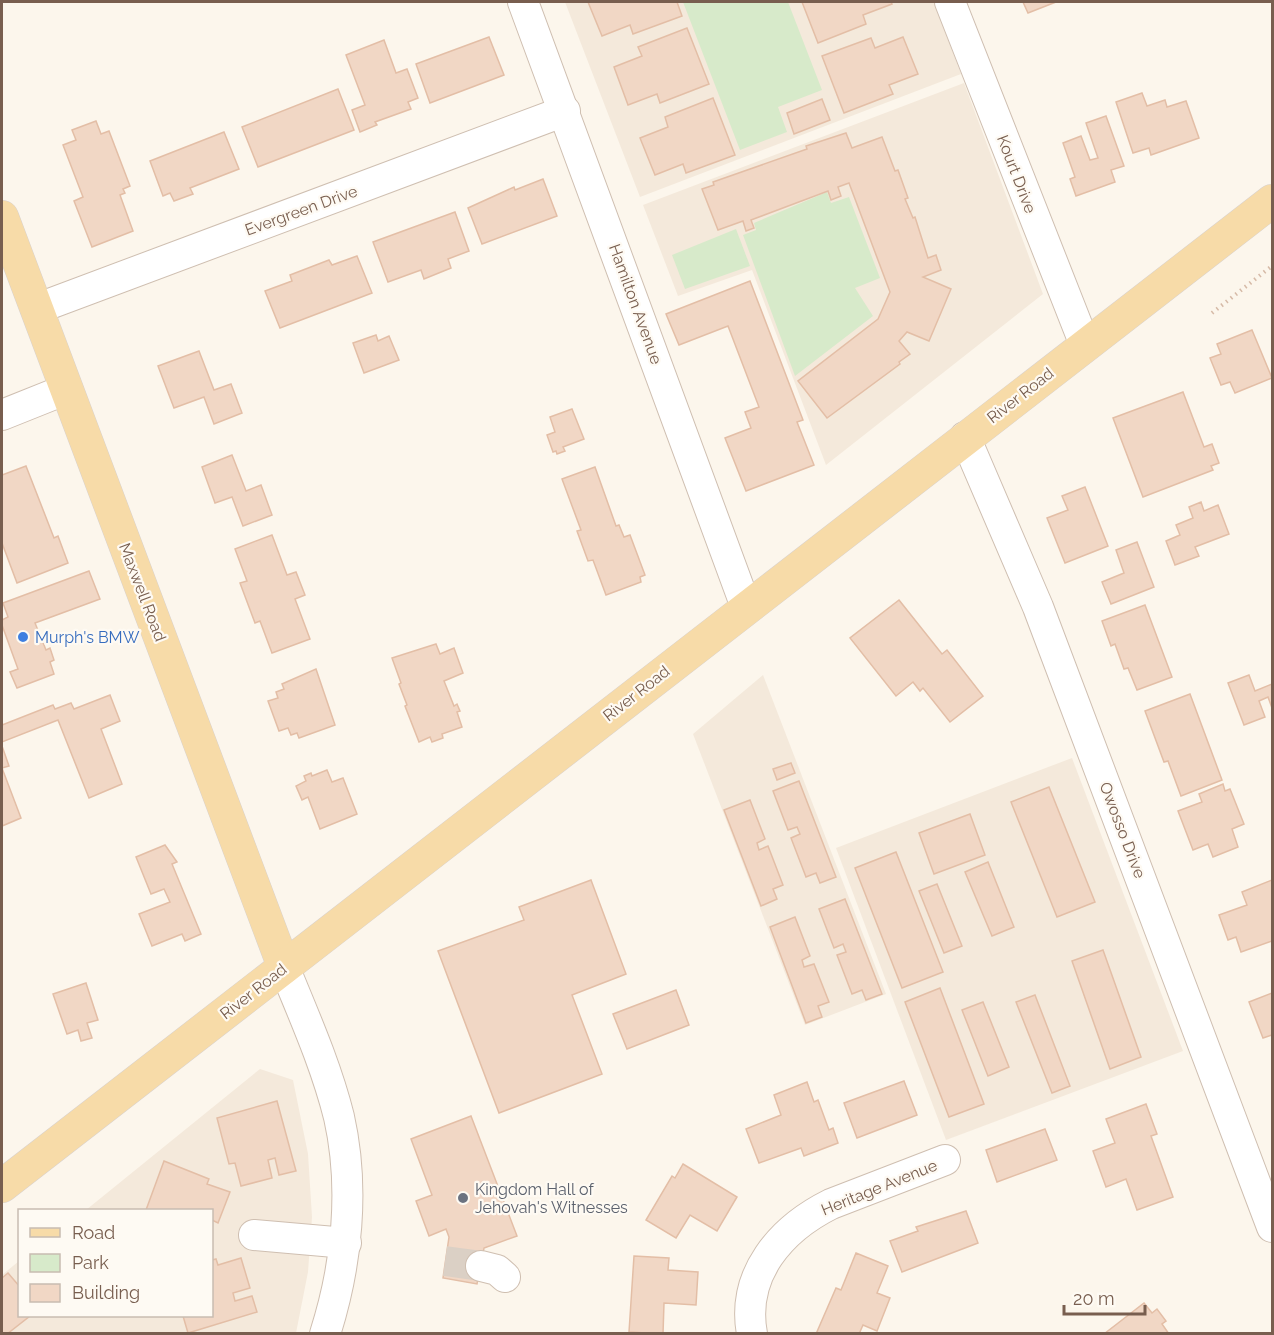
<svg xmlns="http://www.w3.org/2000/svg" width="1274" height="1335" font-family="Raleway,sans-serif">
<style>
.residential{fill:#f4e9db}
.green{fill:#d7eaca}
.building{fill:#f1d7c5;stroke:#e3bea6;stroke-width:1.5}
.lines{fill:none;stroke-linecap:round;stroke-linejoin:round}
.minor-tunnel{stroke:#dbd0c5;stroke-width:30;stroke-dasharray:30 15;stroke-linecap:butt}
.minor-casing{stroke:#cfbfb1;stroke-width:32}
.major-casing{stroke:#d9d2ce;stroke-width:34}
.path{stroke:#d6baa7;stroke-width:4;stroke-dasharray:1.5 4.5;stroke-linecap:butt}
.minor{stroke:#fff;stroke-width:30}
.major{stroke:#f7dba8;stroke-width:33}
.shop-dot{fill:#3f7fe0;stroke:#fefaf3;stroke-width:2}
.worship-dot{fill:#6b7280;stroke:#fefaf3;stroke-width:2}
.labels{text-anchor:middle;stroke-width:4.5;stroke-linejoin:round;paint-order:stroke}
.street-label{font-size:16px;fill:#785e4f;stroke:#fefaf3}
.shop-label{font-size:16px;fill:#366cbe;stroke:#fefaf3;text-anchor:start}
.worship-label{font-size:16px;fill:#5b616d;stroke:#fefaf3;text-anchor:start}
</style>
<rect width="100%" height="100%" fill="#fcf6ec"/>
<!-- residential -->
<g class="residential">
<path d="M565 2H934L961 74 640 197Z"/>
<path d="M964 83 1043 294 826 465 752 270 678 296 643 205Z"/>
<path d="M763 675 886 994 805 1025 693 734Z"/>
<path d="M1072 758 1183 1051 946 1140 836 848Z"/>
<path d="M260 1069 293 1080 308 1154 312 1217 308 1272 296 1333 2 1334V1275L19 1261 20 1316H212V1210H86Z"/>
</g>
<!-- green -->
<g class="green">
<path d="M683 2H788L822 90 778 107 787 132 740 150Z"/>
<path d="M827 192 831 203 849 197 880 278 855 288 873 316 795 376 743 235 756 230 754 223Z"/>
<path d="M736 229 750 266 685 289 672 255Z"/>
</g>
<!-- building -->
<g class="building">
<path d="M588 2H677L682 16 633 34 630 25 602 36Z"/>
<path d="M802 2H891L892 4 863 15 866 24 818 43Z"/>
<path d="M1023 2H1056L1028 13Z"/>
<path d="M687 28 709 84 660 103 657 94 628 105 614 67 642 56 638 47Z"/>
<path d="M489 37 504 75 430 103 416 64Z"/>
<path d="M903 37 918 74 889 85 893 94 844 113 822 56 871 38 875 48Z"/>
<path d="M384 40 396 73 407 69 418 98 408 102 411 109 375 122 377 125 360 132 352 110 365 105 346 55Z"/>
<path d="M338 89 354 130 258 167 242 127Z"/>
<path d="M1142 93 1147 106 1165 100 1167 107 1186 101 1199 138 1151 155 1149 148 1133 153 1116 102Z"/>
<path d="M713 98 735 155 686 173 683 164 655 175 640 138 668 127 665 117Z"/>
<path d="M822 99 830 120 794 134 787 113Z"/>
<path d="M1106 116 1124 166 1111 170 1115 182 1076 196 1070 179 1075 177 1063 143 1081 136 1090 160 1098 158 1086 123Z"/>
<path d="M96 121 101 134 109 131 130 186 123 189 125 193 120 195 133 231 92 247 74 201 83 197 63 145 76 140 72 130Z"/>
<path d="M224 132 239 169 190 188 193 194 174 201 170 193 163 196 150 161Z"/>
<path d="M846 133 852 148 882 137 895 171 898 170 908 198 905 199 913 218 915 217 928 258 936 255 941 270 923 277 951 289 929 341 907 332 899 341 910 354 899 362 900 364 827 418 798 381 878 319 890 292 849 183 838 187 841 196 831 200 828 191 751 220 754 228 746 231 743 221 718 230 702 189 714 185 713 182 807 149 806 146Z"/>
<path d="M543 179 557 216 482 244 468 208 514 187 515 190Z"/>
<path d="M455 212 469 251 448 259 451 268 424 279 421 270 388 282 373 242Z"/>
<path d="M357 256 372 293 280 328 265 291 292 281 290 275 329 260 332 265Z"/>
<path d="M750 281 803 420 797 422 814 465 746 491 725 438 751 428 745 412 759 407 728 326 679 345 666 314Z"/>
<path d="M1252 330 1272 378 1235 393 1230 382 1221 385 1210 358 1221 354 1217 344Z"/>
<path d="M376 335 378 341 389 336 399 360 364 373 353 343Z"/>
<path d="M199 351 214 390 231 384 242 413 214 424 204 397 174 408 158 366Z"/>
<path d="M1183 392 1204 447 1212 444 1219 463 1211 466 1213 470 1143 497 1113 418Z"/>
<path d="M572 409 584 439 563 447 565 451 557 454 556 451 553 452 547 435 555 432 550 417Z"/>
<path d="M232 455 246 491 261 485 272 515 243 526 232 497 215 503 202 467Z"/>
<path d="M26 466 54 538 58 536 68 563 17 583 2 543V475Z"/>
<path d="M595 467 616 526 619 525 624 537 630 535 645 575 640 577 641 582 606 595 593 560 588 561 577 531 581 530 562 479Z"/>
<path d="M1085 487 1108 546 1065 563 1047 518 1068 510 1062 496Z"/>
<path d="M1201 502 1204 511 1218 505 1229 534 1195 547 1199 556 1175 565 1166 541 1180 535 1176 525 1193 518 1189 507Z"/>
<path d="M272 535 287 575 296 572 305 595 295 599 310 639 272 653 260 621 255 623 240 583 247 581 235 549Z"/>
<path d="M1137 542 1154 587 1111 604 1102 582 1124 573 1116 550Z"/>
<path d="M89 571 100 599 35 623 46 650 50 648 54 660 50 662 54 674 17 688 10 672 18 669 2 625V620L8 617 3 603Z"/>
<path d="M899 600 942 654 947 650 983 696 950 722 923 688 920 691 913 682 896 696 850 638Z"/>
<path d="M1145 605 1172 677 1137 690 1128 668 1124 669 1115 644 1111 646 1102 621Z"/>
<path d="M436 644 440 654 454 648 463 673 444 681 454 706 457 704 460 711 457 712 462 727 442 734 443 738 432 742 430 737 419 742 405 706 407 705 399 684 401 683 392 658Z"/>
<path d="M316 669 335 725 299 738 297 733 291 735 288 728 279 731 268 701 278 698 276 692 284 689 282 684Z"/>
<path d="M1249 675 1255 691 1272 684V708L1268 697 1259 701 1265 717 1244 725 1228 683Z"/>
<path d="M1190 694 1222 780 1181 796 1168 761 1164 762 1145 711Z"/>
<path d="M110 695 120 721 101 729 122 784 89 798 58 720 2 742V725L53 705 55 709 71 703 74 709Z"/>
<path d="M2 746 9 766 2 768 21 818 2 826Z"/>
<path d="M791 763 795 773 777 780 773 769Z"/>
<path d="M327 770 332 782 343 778 357 814 320 829 308 797 302 800 296 786 306 781 304 776 311 773 312 776Z"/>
<path d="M799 781 836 877 820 883 816 873 806 877 791 838 800 834 797 827 788 830 773 791Z"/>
<path d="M1223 784 1225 791 1230 789 1244 824 1232 829 1238 847 1213 857 1208 844 1193 850 1178 811 1202 802 1199 794Z"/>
<path d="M1049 787 1095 902 1057 917 1011 802Z"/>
<path d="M750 800 765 839 757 843 759 850 768 846 783 885 773 889 777 899 761 906 724 810Z"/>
<path d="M970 814 985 855 934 874 919 833Z"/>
<path d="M165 845 177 862 172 864 201 934 185 941 182 934 152 946 139 914 170 902 164 889 151 894 136 857Z"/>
<path d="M896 852 943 972 902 988 855 868Z"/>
<path d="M988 862 1014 927 992 936 965 872Z"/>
<path d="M591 880 626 974 572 995 602 1074 499 1113 438 951 524 920 519 907Z"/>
<path d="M1272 880V941L1241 952 1236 937 1228 940 1219 915 1247 905 1242 892Z"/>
<path d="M937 884 962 946 944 953 919 891Z"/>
<path d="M845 899 882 994 866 1000 862 990 852 994 837 955 846 952 843 944 834 948 819 909Z"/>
<path d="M795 917 810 956 802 960 804 967 814 964 829 1002 818 1006 822 1017 806 1023 770 927Z"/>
<path d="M1103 950 1141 1057 1110 1069 1072 961Z"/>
<path d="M86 983 98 1020 87 1023 92 1038 81 1041 78 1030 67 1034 53 994Z"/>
<path d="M940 988 984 1104 949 1117 905 1002Z"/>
<path d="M676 990 689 1025 627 1049 613 1014Z"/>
<path d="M1272 993V1035L1263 1038 1249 1002Z"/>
<path d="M1035 995 1070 1086 1052 1093 1016 1002Z"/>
<path d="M983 1002 1009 1067 988 1076 962 1010Z"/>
<path d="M904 1081 917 1115 857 1138 844 1103Z"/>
<path d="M807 1082 814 1102 818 1100 829 1130 833 1128 838 1143 804 1156 801 1148 759 1163 746 1129 781 1115 774 1095Z"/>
<path d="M277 1101 296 1171 279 1175 275 1158 268 1160 272 1178 241 1186 235 1163 229 1164 217 1118Z"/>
<path d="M1146 1104 1157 1134 1151 1136 1173 1197 1137 1210 1126 1179 1106 1187 1093 1151 1115 1143 1106 1119Z"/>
<path d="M471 1116 517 1236 484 1248 477 1284 443 1278 449 1237 446 1229 429 1236 416 1201 432 1195 411 1139Z"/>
<path d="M1045 1129 1057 1160 997 1182 986 1150Z"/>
<path d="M164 1161 209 1179 207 1184 230 1192 218 1223 212 1220V1210H146Z"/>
<path d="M683 1164 737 1197 717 1231 690 1215 676 1238 646 1220 672 1176 675 1178Z"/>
<path d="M966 1211 978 1243 902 1272 890 1241 918 1231 916 1227Z"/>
<path d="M856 1253 888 1266 877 1293 890 1298 877 1331 863 1325 859 1334H816L836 1288 841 1290Z"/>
<path d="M634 1256 669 1258 668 1270 698 1272 696 1305 664 1303 663 1334 629 1332Z"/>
<path d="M241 1258 250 1288 233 1293 235 1301 252 1296 257 1312 188 1333 183 1316H212V1260L216 1259 218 1265Z"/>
<path d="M8 1273 20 1287V1316H30L7 1334H2V1278Z"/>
<path d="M1144 1303 1152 1313 1157 1309 1166 1321 1162 1324 1169 1334H1104Z"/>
</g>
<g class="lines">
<!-- minor-tunnel -->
<path class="minor-tunnel" d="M445 1261 481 1266"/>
<!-- minor casing -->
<g class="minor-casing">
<g id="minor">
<path d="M523 2 746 607"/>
<path d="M950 2 1085 345"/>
<path d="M36 309 565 111"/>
<path d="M2 415 67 389"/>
<path d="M965 437 1038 607 1272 1227"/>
<path d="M284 967C304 1016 326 1065 339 1117 355 1188 347 1265 325 1334"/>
<path d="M254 1235 346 1243"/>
<path d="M481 1266 497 1270 505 1277"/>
<path d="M752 1334C741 1274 781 1229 831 1204L945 1160"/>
</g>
</g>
<!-- major casing -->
<g class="major-casing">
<g id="major">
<path d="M2 217 284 967"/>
<path d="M2 1186 1272 201"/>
</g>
</g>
<!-- path -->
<path class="path" d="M1212 313 1272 266"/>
<!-- minor -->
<use href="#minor" class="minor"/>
<!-- major -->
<use href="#major" class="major"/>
</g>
<!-- markers -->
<circle class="shop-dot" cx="23" cy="637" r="6"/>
<circle class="worship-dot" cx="463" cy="1198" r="6"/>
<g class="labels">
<!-- street labels -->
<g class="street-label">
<text transform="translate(1017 174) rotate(69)" y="6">Kourt Drive</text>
<text transform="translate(301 210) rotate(-20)" y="6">Evergreen Drive</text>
<text transform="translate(636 304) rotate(70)" y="6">Hamilton Avenue</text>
<text transform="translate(1020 395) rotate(-38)" y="6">River Road</text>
<text transform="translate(143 592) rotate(69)" y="6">Maxwell Road</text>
<text transform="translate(636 693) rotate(-38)" y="6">River Road</text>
<text transform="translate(1123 830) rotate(69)" y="6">Owosso Drive</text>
<text transform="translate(253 991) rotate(-38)" y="6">River Road</text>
<text transform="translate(879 1187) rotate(-22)" y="6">Heritage Avenue</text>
</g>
<!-- shop labels -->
<g class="shop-label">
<text x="35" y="643">Murph's BMW</text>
</g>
<!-- worship labels -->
<g class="worship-label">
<text x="475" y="1195">Kingdom Hall of<tspan x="475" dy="18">Jehovah's Witnesses</tspan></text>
</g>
</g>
<!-- border -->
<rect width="1274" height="1335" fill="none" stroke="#785e4f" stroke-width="6"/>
<!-- legend -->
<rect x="18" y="1209" width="195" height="108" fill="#fefaf3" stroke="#c8bcb1" stroke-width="1.5"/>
<rect x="30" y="1228" width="30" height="9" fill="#f7dba8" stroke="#c8bcb1" stroke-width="1.5"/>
<text x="72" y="1239" font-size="18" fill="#785e4f">Road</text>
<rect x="30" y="1254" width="30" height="18" fill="#d7eaca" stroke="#c8bcb1" stroke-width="1.5"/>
<text x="72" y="1269" font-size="18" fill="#785e4f">Park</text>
<rect x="30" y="1284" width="30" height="18" fill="#f1d7c5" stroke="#c8bcb1" stroke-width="1.5"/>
<text x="72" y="1299" font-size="18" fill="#785e4f">Building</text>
<!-- scale -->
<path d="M1064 1305v9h81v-9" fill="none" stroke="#785e4f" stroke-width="3"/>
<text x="1073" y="1305" font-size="18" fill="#785e4f" stroke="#fefaf3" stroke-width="4.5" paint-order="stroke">20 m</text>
</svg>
